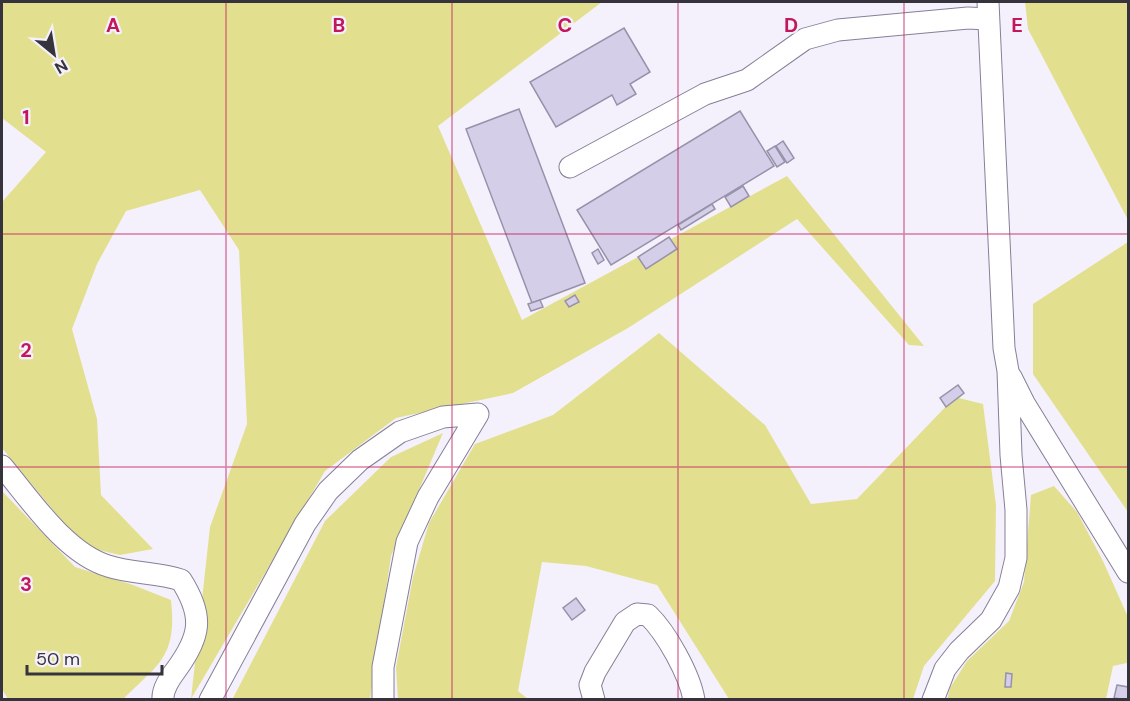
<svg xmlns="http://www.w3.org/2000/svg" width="1130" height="701" font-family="'DM Sans',sans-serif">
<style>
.green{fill:#e2e08f}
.building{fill:#d5cee8;stroke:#9891aa;stroke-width:1.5}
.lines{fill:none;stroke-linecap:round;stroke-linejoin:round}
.minor-casing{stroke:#867f97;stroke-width:23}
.minor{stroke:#fff;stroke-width:21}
.grid{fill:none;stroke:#c2185b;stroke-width:1.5;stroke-opacity:0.55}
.grid-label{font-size:20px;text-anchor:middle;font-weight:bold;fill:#c2185b;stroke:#f4f1fc;stroke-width:4.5;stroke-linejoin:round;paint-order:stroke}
</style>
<rect width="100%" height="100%" fill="#f4f1fc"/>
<!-- green -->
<g class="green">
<path d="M2 2H602L438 126 522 320 787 176 924 346 909 345 797 219 628 328 513 393 396 418 325 471 191 699 210 527 247 424 239 250 200 190 126 211 97 264 72 329 97 419 101 495 153 549 120 555 94 549 67 527 2 448V202L46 152 2 118Z"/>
<path d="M1025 2H1128V220L1028 29Z"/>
<path d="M1128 242V512L1033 374V304Z"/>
<path d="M659 333 765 425 811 504 857 499 955 397 983 404 996 505 995 581 924 666 913 699H729L657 585 586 566 542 562 518 691 528 699 398 700 396 667 413 577 429 523 475 444 553 415Z"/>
<path d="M443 433 391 556 370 699 232 700 325 521 391 457Z"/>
<path d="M1054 486 1077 512 1103 561 1128 617 1127 663 1113 666 1106 699 947 700 950 688 967 661 1009 621 1024 582 1031 495Z"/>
<path d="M2 491 75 567 133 585 171 600C177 656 160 663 123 699H8L2 689Z"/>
</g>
<!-- building -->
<g class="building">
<path d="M624 28 650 72 630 84 636 94 617 105 612 95 556 127 530 82Z"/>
<path d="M519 109 585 283 532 303 466 129Z"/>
<path d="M740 111 774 166 611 265 577 210Z"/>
<path d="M783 141 794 158 787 163 776 146Z"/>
<path d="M775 146 785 162 777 167 767 151Z"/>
<path d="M743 186 749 196 731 207 725 197Z"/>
<path d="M712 204 715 209 681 230 678 225Z"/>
<path d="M669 237 677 249 646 269 638 257Z"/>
<path d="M598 249 604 260 598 264 592 253Z"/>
<path d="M575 295 579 302 569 307 565 301Z"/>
<path d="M540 300 543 307 531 311 528 304Z"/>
<path d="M958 385 964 393 946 407 940 398Z"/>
<path d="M576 598 585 610 572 620 563 608Z"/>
<path d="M1006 673 1012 674 1011 687H1005Z"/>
<path d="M1117 685 1128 687V700L1114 698Z"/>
</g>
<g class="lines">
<!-- minor casing -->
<g class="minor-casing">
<g id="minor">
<path d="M570 167 705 94 747 80 805 39 838 30 968 18 988 19"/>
<path d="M1011 377 1024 403 1128 572"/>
<path d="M2 466C30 499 65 553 108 566 132 574 158 572 181 580 204 616 201 636 176 670 170 678 162 689 163 700"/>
<path d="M210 700 305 524 328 491 360 460 400 432 443 417 478 414 428 497 407 542 383 667V700"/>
<path d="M594 700 590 685 595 672 625 622 637 614 648 615C666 632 690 675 694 700"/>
<path d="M933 700 945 669 959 651 991 620 1009 588 1016 558V510L1011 455 1008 371 1004 348 988 2"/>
</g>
</g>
<!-- minor -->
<use href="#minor" class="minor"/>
</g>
<!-- grid -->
<path class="grid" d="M226 2V700M452 2V700M678 2V700M904 2V700M2 234H1128M2 467H1128"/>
<g class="grid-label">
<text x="113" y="32">A</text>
<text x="339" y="32">B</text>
<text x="565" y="32">C</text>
<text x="791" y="32">D</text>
<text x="1017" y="32">E</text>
<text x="26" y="124">1</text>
<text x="26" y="357">2</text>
<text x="26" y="591">3</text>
</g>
<!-- border -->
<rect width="1130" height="701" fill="none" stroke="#36333d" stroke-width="6"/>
<!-- north arrow -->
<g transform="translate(54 54) rotate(150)" stroke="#f4f1fc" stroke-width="4.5" paint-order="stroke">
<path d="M0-4.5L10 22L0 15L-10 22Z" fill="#36333d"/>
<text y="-9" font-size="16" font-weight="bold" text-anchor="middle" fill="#36333d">N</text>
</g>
<!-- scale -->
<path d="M27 665v9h135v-9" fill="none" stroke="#36333d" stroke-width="3"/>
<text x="36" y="665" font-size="18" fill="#36333d" stroke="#f4f1fc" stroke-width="4.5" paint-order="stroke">50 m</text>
</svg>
